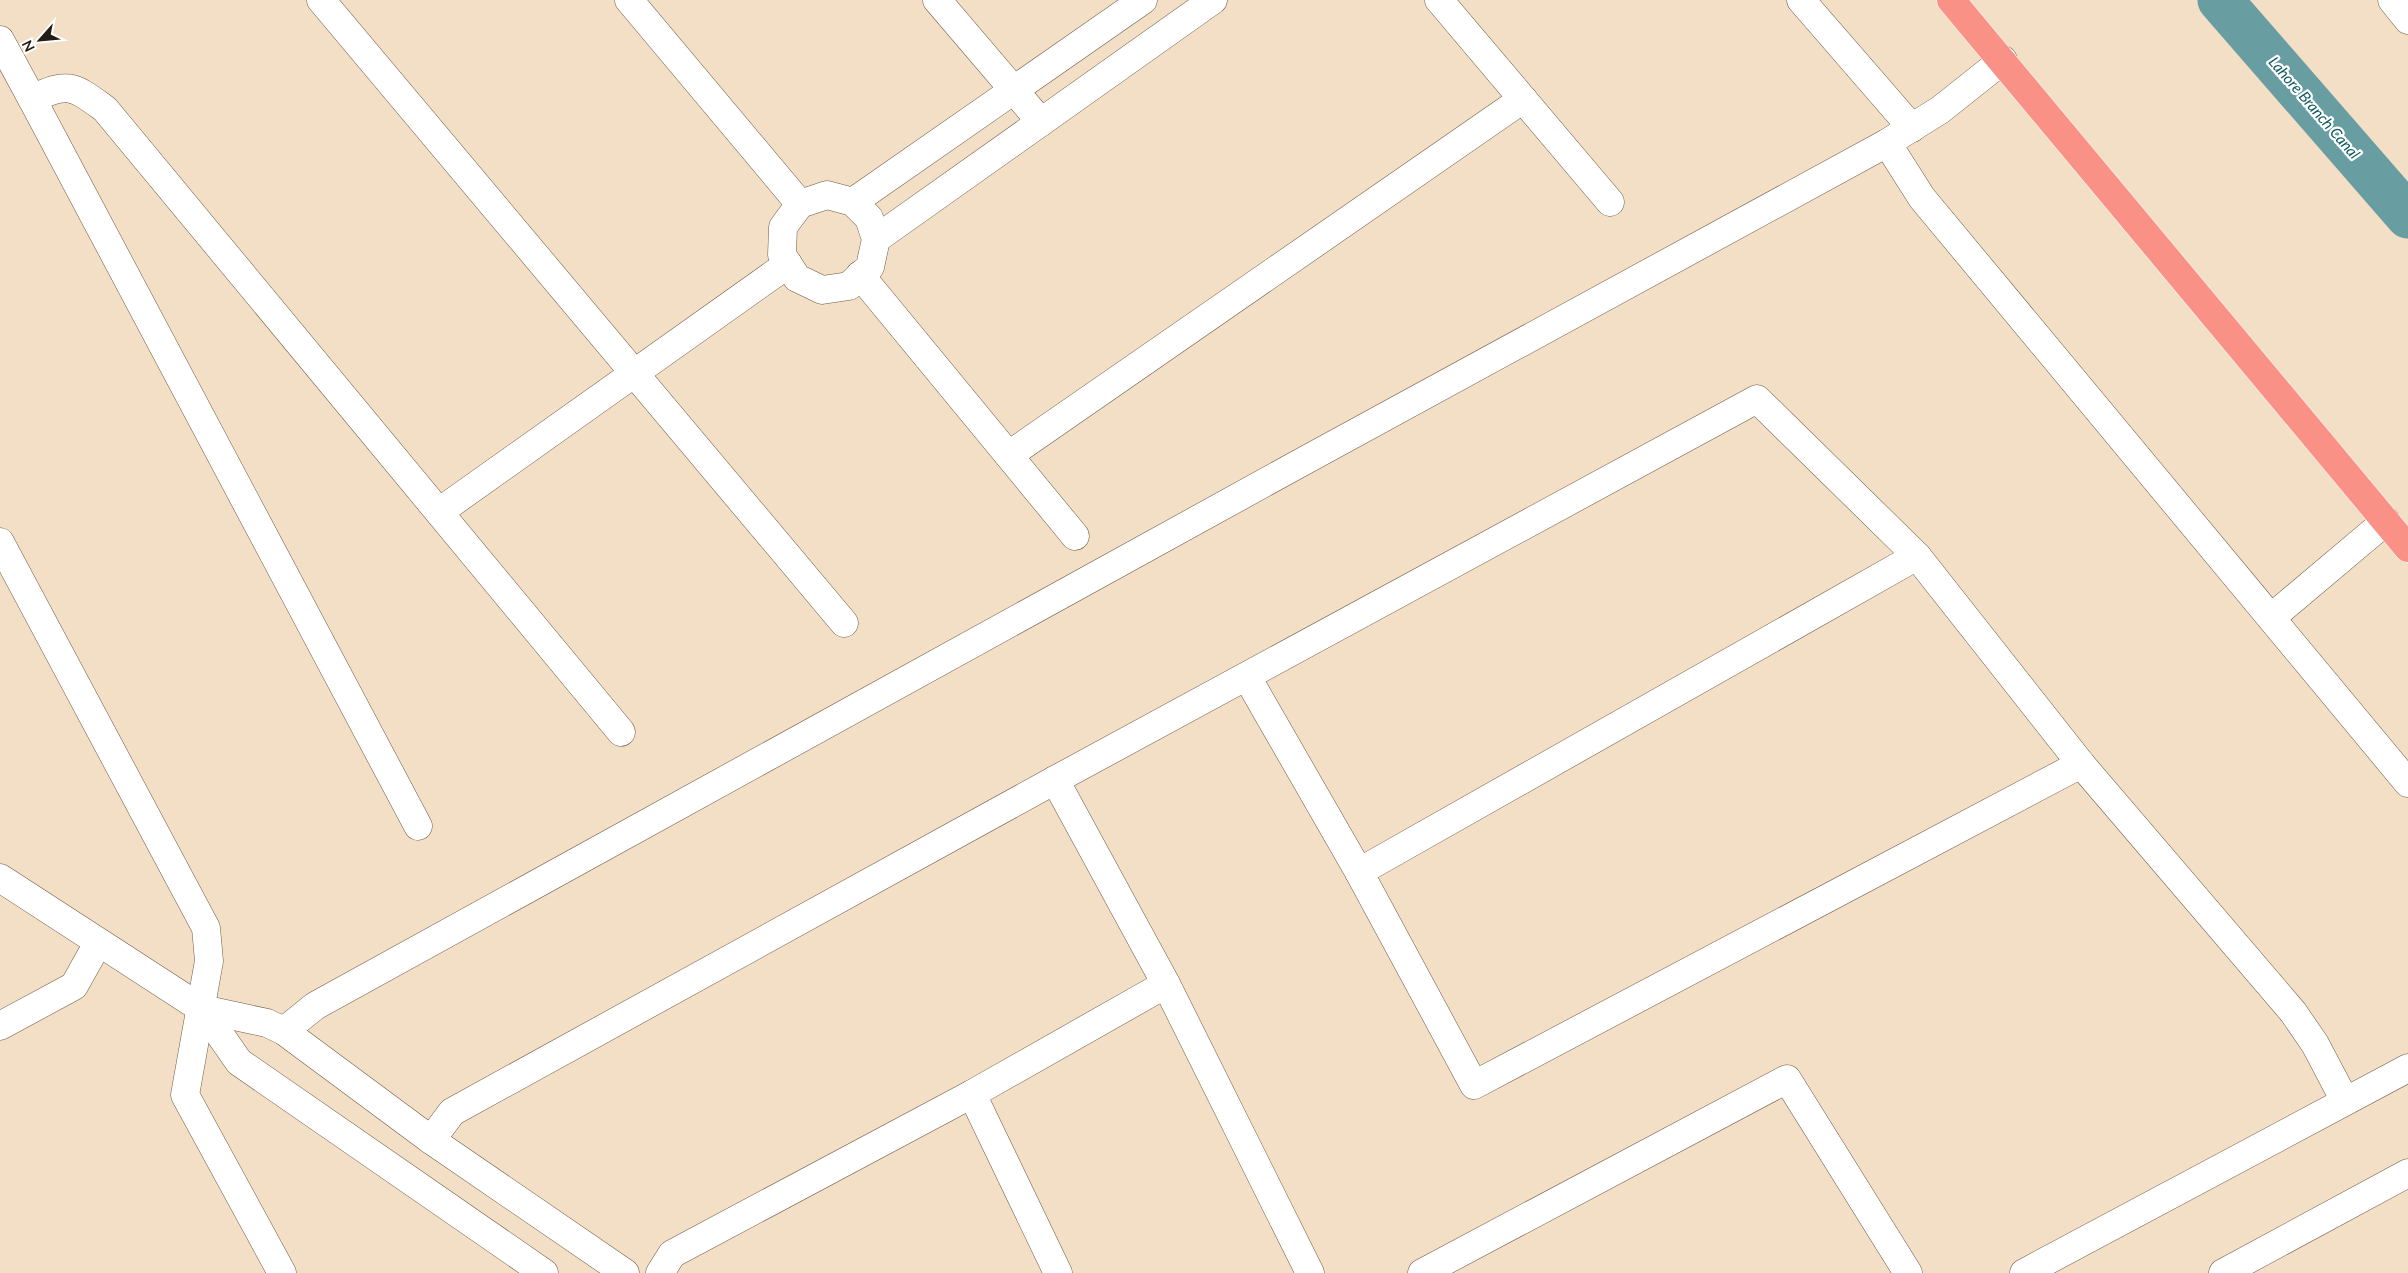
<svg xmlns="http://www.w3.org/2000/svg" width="2408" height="1273" font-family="Lato,sans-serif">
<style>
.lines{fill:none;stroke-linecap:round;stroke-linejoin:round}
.canal{stroke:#689da2;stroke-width:45}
.minor-casing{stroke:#6c5a44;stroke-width:29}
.highway-casing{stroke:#fff;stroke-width:29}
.minor{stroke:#fff;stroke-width:28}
.highway{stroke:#f99186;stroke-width:28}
.labels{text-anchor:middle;stroke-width:4.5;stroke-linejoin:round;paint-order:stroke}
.water-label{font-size:15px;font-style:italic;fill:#0d5a60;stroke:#fff}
</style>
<rect width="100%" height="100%" fill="#f3dfc6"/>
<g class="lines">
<!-- canal -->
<path class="canal" d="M2220 0 2408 216"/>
<!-- minor casing -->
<g class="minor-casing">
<g id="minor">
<path d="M321 0 844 623"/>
<path d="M629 0 800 204"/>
<path d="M937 0 1041 122"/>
<path d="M1439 0 1610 202"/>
<path d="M1801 0 1912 128"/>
<path d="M2392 0 2408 20"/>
<path d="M0 40 32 99"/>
<path d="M1887 143 1922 198 2408 783"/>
<path d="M853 202 1143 0"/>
<path d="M876 239 869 218 853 202 827 195 800 204 783 227 782 255 797 278 822 290 849 286 870 267 876 239 1213 0"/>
<path d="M860 275 1075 536"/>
<path d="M1009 455 1523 99"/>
<path d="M439 512 788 264"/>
<path d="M0 542 206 928 209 961 185 1095 282 1273"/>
<path d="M2272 617 2386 521"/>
<path d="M1247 677 1359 872 1474 1085 2081 764"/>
<path d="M1055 780 1757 399 1917 556 2081 764 2293 1012 2315 1044 2345 1101"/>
<path d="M418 826 32 99C69 81 73 86 105 109L621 732"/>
<path d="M1359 872 1917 556"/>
<path d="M0 878 202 1009 267 1023 284 1031 431 1140 625 1273"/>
<path d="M202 1009 239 1062 544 1273"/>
<path d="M0 1026 74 986 98 943"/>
<path d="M284 1031 315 1006 1302 462 1887 143 1940 110 2003 60"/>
<path d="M972 1094 1058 1273"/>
<path d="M431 1140 452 1112 1055 780 1166 984 1310 1273"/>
<path d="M660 1273 672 1254 972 1094 1166 984"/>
<path d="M1422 1273 1787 1079 1908 1273"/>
<path d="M2024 1273 2408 1068"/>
<path d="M2223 1273 2408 1173"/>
</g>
</g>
<!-- highway casing -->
<g class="highway-casing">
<path id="highway" d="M1951 0 2408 548"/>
</g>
<!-- minor -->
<use href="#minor" class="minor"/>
<!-- highway -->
<use href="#highway" class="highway"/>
</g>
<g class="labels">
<!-- water labels -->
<g class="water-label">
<text transform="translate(2314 108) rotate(49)" y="5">Lahore Branch Canal</text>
</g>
</g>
<!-- north arrow -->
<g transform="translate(40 40) rotate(243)" stroke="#ffffff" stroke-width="4" paint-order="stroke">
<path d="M0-4L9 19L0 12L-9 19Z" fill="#241c13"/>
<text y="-8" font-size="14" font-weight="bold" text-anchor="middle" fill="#241c13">N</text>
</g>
</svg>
